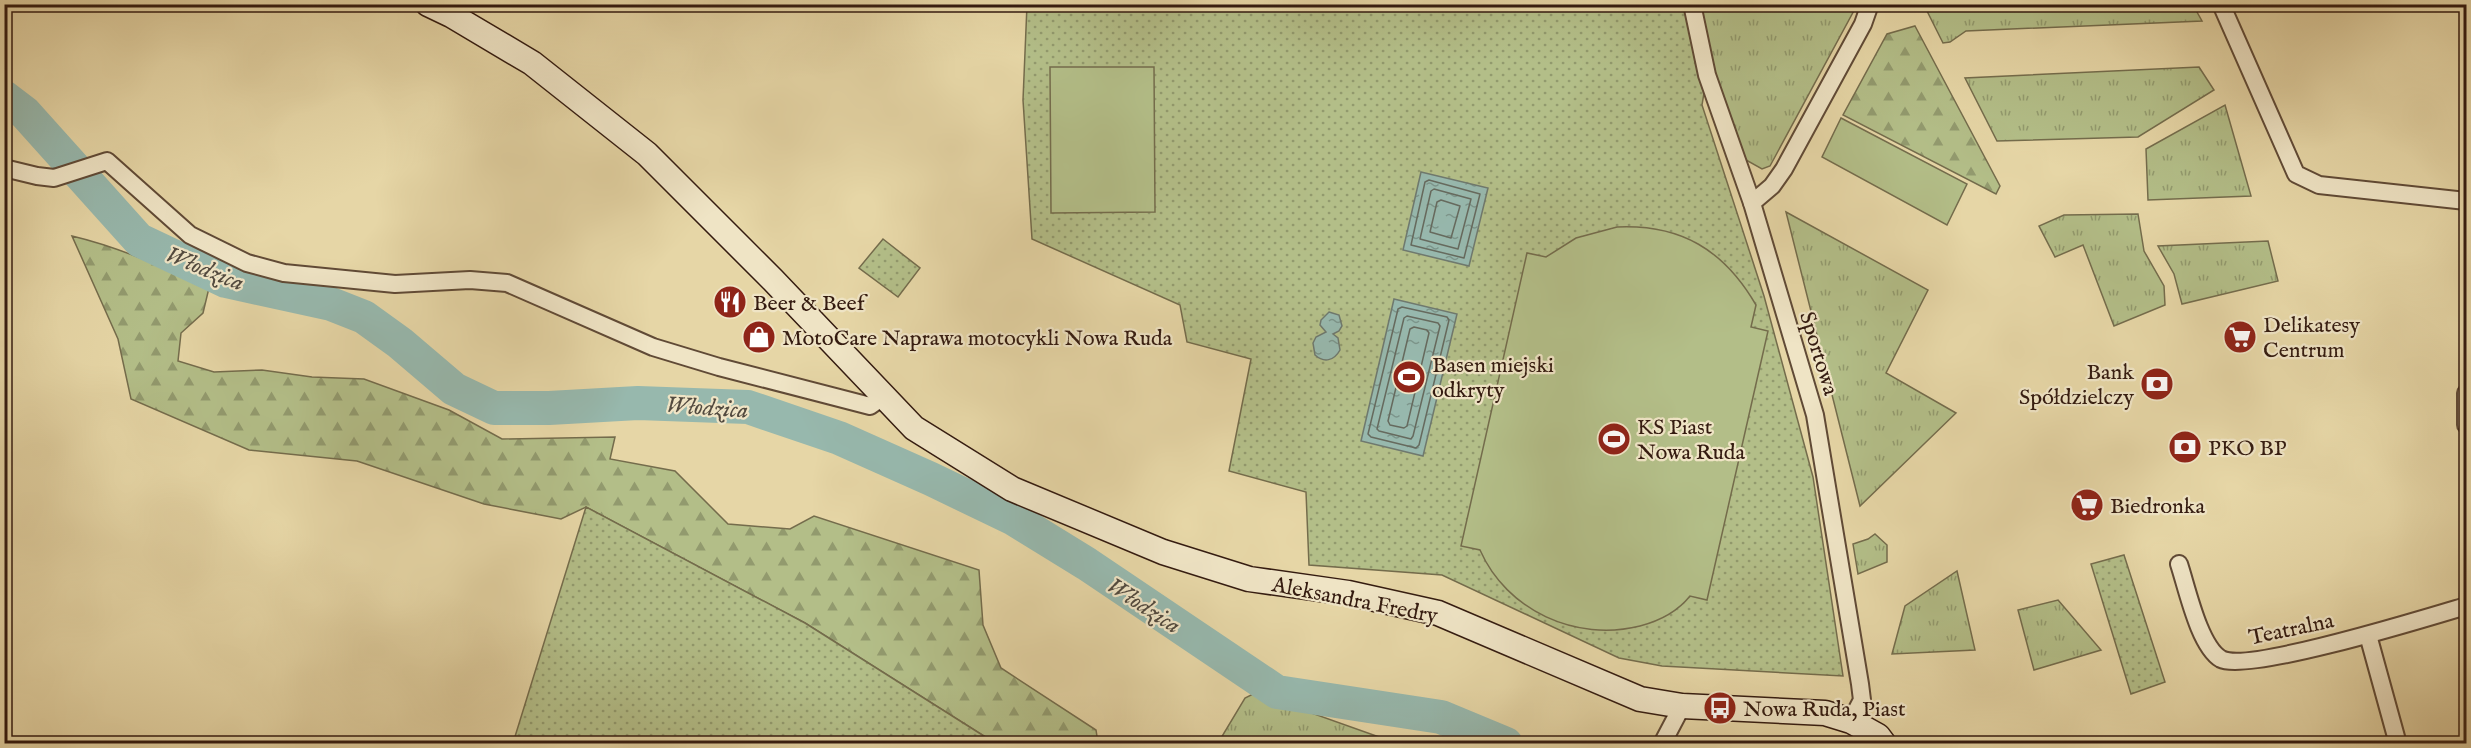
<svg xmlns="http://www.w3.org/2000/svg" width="2471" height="748" font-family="'IM FELL English',serif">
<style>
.grass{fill:url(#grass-tufts);stroke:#746c4c;stroke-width:1.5}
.forest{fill:url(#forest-firs);stroke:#746c4c;stroke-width:1.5}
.park{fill:url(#park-dots);stroke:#746c4c;stroke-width:1.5}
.pitch{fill:#b3be88;stroke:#746c4c;stroke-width:1.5}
.water{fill:url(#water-ripples);stroke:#6f796e;stroke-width:1.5}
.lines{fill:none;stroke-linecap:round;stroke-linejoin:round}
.shore{stroke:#666a5e;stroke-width:1.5}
.river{stroke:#97b8ad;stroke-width:34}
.street-casing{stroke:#604a36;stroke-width:20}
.secondary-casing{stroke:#341b10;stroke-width:27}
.street{stroke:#efe4c5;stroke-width:16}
.secondary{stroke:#efe4c5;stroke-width:24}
.labels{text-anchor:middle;stroke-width:4.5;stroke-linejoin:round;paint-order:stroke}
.poi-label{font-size:22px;fill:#341b10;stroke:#efe4c5;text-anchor:start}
.street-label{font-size:22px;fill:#341b10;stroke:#efe4c5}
.water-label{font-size:24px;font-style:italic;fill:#524a3f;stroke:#efe4c5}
</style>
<defs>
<pattern id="grass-tufts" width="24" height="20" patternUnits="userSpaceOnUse" patternTransform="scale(1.5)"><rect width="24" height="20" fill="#b3be88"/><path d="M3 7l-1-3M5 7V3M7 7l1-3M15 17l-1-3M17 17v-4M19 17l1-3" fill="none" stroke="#929a6e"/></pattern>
<pattern id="forest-firs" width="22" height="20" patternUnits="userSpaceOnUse" patternTransform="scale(1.5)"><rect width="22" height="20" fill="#b3be88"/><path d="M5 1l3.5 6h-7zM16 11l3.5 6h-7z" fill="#929a6e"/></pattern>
<pattern id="park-dots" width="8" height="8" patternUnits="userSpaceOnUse" patternTransform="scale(1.5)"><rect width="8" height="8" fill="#b3be88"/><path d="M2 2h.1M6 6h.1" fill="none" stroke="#929a6e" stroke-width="1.8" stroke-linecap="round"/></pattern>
<pattern id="water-ripples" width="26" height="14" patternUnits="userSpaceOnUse" patternTransform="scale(1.5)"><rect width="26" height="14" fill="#97b8ad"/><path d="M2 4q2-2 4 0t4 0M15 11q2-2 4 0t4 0" fill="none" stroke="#7c958b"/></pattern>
</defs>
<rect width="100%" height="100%" fill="#e6d6a6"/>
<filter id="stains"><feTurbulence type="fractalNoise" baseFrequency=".00333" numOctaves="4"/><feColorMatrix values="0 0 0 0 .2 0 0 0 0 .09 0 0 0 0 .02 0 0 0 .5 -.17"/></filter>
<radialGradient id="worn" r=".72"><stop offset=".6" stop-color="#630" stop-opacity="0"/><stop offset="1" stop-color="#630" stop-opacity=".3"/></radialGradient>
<!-- grass -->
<g class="grass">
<path d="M1738 4 1857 5 1770 166 1762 169 1746 160 1740 146 1735 148 1699 9Z"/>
<path d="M1924 5H2193L2202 21 1966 31 1950 42 1943 43Z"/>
<path d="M2199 67 2214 90 2138 137 1997 141 1965 78Z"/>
<path d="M2225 105 2251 196 2148 200 2146 149Z"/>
<path d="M1786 212 1928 290 1886 373 1956 413 1860 506Z"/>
<path d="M2138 214 2144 251 2164 286 2165 305 2114 326 2083 245 2055 257 2039 226 2064 215Z"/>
<path d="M2268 241 2278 281 2182 304 2174 274 2158 246Z"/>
<path d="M1875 534 1887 545V562L1858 574 1853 544 1868 539Z"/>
<path d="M1957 571 1975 650 1892 654 1905 606Z"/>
<path d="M2058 600 2101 650 2034 670 2018 610Z"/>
<path d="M1255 693 1396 743H1218L1245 698Z"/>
</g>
<!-- forest -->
<g class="forest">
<path d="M1915 26 2000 186 1996 194 1843 115 1887 34Z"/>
<path d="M72 236C119 247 165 267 209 288L203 313 181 333 178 361 214 372 262 370 312 377 364 379 449 410 502 439 615 437 610 459 675 471 728 524 790 529 814 516 979 570 983 625 1001 668 1096 730 1098 743H995L805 623 586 507 561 519 484 504 357 461 249 450 131 399 118 339Z"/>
</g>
<!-- park -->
<g class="park">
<path d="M1027 5H1692L1707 75 1702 105 1764 296 1813 477 1843 676 1662 666 1619 658 1442 575 1309 565 1306 492 1229 471 1251 359 1187 342 1180 305 1032 239 1023 100Z"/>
<path d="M883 239 920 268 898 297 859 268Z"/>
<path d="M586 507 805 623 995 743H513Z"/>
<path d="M2124 555 2165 682 2131 694 2091 564Z"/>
</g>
<!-- pitch -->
<g class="pitch">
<path d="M1050 67H1154L1155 212 1051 213Z"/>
<path d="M1841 118 1967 184 1947 225 1822 157Z"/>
<path d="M1617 227C1681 224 1724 250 1756 305L1751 327 1768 331 1707 600 1690 596C1678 611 1659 621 1640 626 1576 642 1507 611 1480 550L1461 546 1527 253 1546 257 1576 238Z"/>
</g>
<!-- water -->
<g class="water">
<path d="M1421 172 1488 188 1469 266 1403 250Z"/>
<path d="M1394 299 1457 314 1423 456 1361 441Z"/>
<path d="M1329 312 1339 315 1342 326 1339 331 1333 334 1338 338 1340 350C1334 361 1324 363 1315 355L1313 343 1316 337 1326 332 1320 325 1321 320Z"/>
</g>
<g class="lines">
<!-- shore -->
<g class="shore">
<path d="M1429 180 1480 194 1464 258 1411 245 1425 182Z"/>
<path d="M1434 189 1471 199 1458 249 1420 239 1431 191Z"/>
<path d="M1441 200 1460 206 1451 238 1430 232 1437 202Z"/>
<path d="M1402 307 1447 317 1449 320 1419 445 1416 448 1371 437 1368 434 1398 309Z"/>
<path d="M1407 316 1438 323 1440 326 1413 436 1411 439 1379 431 1377 429 1404 318Z"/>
<path d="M1414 327 1427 330 1429 333 1407 426 1404 428 1390 425 1388 421 1410 329Z"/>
</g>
<!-- river -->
<path class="river" d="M4 97 25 113 139 240 226 281 331 304 364 317 400 343 454 389 494 408H549L638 403 748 407 839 438 931 479 1014 519 1087 564 1277 692 1441 717 1506 744"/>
<!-- street casing -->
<g class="street-casing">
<g id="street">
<path d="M1692 4 1707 75 1752 203 1815 415 1860 684 1862 700 1851 721"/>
<path d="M2221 4 2296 174 2319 185 2466 201"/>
<path d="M4 168 37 176 54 178 107 161 190 235 247 263 284 273 395 284 470 280 507 283 653 347 719 367 870 406 883 397"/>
<path d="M1752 203 1772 186 1784 169 1863 24 1870 4"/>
<path d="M2466 393V425"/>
<path d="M2179 564C2187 588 2199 646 2221 659 2248 673 2429 617 2466 606"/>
<path d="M2368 635 2398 744"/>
<path d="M1662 744 1682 706"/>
</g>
</g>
<!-- secondary casing -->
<g class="secondary-casing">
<path id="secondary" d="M428 4 451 15 532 63 647 154 773 280 914 428 1012 489 1163 552 1249 579 1348 593 1438 613 1640 699 1682 706 1825 713 1851 721 1878 736 1884 744"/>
</g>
<!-- street -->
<use href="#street" class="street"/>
<!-- secondary -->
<use href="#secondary" class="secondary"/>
</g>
<!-- icons -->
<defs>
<g id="restaurant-disc" transform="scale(1.725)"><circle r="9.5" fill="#8f2418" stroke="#efe4c5"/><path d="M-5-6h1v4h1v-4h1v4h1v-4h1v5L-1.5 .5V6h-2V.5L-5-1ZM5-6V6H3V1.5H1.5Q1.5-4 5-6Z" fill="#fff"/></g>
<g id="shop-disc" transform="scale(1.725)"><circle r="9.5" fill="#8f2418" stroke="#efe4c5"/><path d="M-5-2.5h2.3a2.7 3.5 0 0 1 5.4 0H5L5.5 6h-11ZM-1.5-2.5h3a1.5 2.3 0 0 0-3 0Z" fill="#fff"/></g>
<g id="supermarket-disc" transform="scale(1.725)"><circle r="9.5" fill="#8f2418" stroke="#efe4c5"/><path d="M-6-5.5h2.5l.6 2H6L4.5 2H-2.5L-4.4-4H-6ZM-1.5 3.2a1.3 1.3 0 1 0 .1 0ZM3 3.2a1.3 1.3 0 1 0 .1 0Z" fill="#fff"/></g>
<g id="stadium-disc" transform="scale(1.725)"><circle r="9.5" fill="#8f2418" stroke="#efe4c5"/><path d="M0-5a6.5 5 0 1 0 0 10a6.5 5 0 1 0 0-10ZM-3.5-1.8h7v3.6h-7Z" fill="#fff"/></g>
<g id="bank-disc" transform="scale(1.725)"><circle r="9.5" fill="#8f2418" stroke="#efe4c5"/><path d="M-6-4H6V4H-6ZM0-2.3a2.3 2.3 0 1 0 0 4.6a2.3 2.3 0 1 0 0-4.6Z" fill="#fff"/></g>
<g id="bus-disc" transform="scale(1.725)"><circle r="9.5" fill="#8f2418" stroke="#efe4c5"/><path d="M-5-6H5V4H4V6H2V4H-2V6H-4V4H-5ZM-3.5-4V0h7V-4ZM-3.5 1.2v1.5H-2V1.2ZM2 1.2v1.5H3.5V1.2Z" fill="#fff"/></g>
</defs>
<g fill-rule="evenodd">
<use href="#restaurant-disc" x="730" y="302"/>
<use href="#shop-disc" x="759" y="337"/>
<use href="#supermarket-disc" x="2240" y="337"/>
<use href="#stadium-disc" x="1409" y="377"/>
<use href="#bank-disc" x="2157" y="384"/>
<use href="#stadium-disc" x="1614" y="439"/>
<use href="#bank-disc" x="2185" y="447"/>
<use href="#supermarket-disc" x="2087" y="505"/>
<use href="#bus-disc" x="1720" y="708"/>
</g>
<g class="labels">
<!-- poi labels -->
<g class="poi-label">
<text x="753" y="310">Beer &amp; Beef</text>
<text x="2263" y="332">Delikatesy<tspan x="2263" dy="25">Centrum</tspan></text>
<text x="782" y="345">MotoCare Naprawa motocykli Nowa Ruda</text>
<text x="1432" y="372">Basen miejski<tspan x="1432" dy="25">odkryty</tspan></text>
<text x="2134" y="379" text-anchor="end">Bank<tspan x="2134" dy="25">Spółdzielczy</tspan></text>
<text x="1637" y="434">KS Piast<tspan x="1637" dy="25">Nowa Ruda</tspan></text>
<text x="2208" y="455">PKO BP</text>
<text x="2110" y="513">Biedronka</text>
<text x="1743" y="716">Nowa Ruda, Piast</text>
</g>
<!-- street labels -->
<g class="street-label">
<text transform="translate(1820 353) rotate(73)" y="8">Sportowa</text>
<text transform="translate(1355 599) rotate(11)" y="8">Aleksandra Fredry</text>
<text transform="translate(2291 628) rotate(-12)" y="8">Teatralna</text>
</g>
<!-- water labels -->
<g class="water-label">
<text transform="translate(205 268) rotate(22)" y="8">Włodzica</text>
<text transform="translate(707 407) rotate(4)" y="8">Włodzica</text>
<text transform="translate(1144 605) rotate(33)" y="8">Włodzica</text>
</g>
</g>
<!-- margin -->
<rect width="2471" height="748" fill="none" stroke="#e6d6a6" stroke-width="24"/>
<rect x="6" y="6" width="2459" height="736" fill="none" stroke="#341b10" stroke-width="3"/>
<rect x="12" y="12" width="2447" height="724" fill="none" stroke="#341b10" stroke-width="1.5"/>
<rect width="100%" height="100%" filter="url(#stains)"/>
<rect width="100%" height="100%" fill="url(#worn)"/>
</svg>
